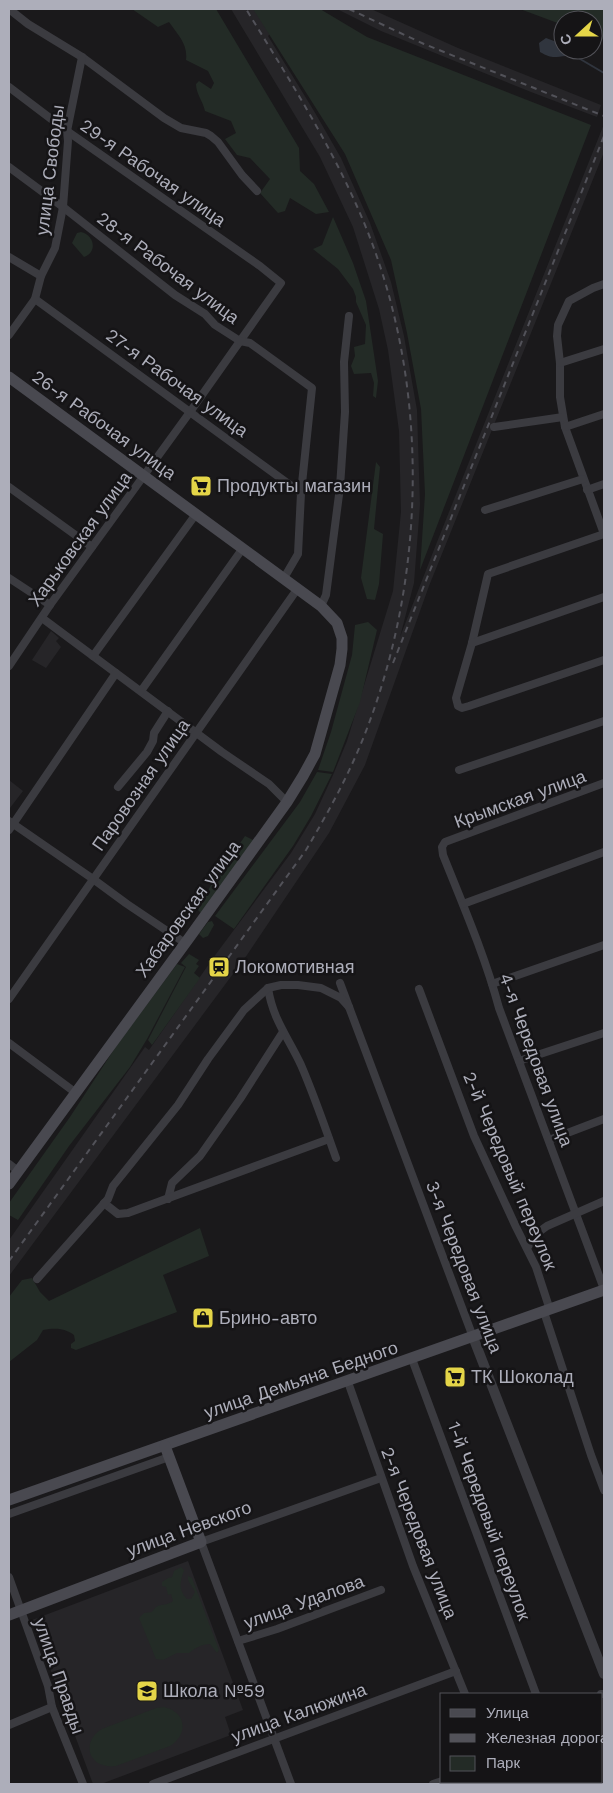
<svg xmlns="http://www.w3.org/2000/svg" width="613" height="1793" font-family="'Work Sans',sans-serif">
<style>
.built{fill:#262528}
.green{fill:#232b26}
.water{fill:#30353e}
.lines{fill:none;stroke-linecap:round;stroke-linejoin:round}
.stream{stroke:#30353e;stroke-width:2}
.minor{stroke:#3b3b40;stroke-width:8}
.tertiary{stroke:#3b3b40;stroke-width:10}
.secondary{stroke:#494950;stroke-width:11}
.rail{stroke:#525259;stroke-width:2;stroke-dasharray:6 5;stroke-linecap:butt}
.labels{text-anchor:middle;stroke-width:5;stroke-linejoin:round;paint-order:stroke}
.street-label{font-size:18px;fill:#adaeba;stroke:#151416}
.poi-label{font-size:18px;fill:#adaeba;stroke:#151416;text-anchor:start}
</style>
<rect width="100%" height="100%" fill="#1a191b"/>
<!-- built -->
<g class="built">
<path d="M231 9H254L270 34 268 36 314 111 341 158 370 223 391 282 404 336 417 410 420 505 414 583 400 637 437 542 604 124V152L429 586 365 765 329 833 247 955 9 1276V1240L145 1047 149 1050 216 954 291 853 315 814 333 775 347 741 393 591 401 512 399 431 388 350 379 309 353 227 320 157Z"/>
<path d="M337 9H371L458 48 601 105 597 117 531 92 381 31Z"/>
<path d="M51 631 59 638 56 641 61 647 46 668 32 660Z"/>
<path d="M9 780 23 791 10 808H9Z"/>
<path d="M188 1561 243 1710 225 1717 231 1735 101 1784H93L32 1620Z"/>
</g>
<!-- green -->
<g class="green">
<path d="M132 9H216L299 148 300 171 314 184 329 212 316 214 290 198 285 211 278 213 260 193 270 179 250 158 237 155 225 139 236 133 231 121 205 111C203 101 196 94 196 84L199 81 211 89 214 83 208 71 186 60C188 44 178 35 169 22L158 27Z"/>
<path d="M253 9H320L367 37 591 125 420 570 425 494 421 409 407 333 391 260 345 154Z"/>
<path d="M520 9H604V40L593 36V20H563V25Z"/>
<path d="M333 217 353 263 366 301 378 381 376 398 373 396 374 383 371 373 354 374 351 366 355 356 354 347 365 344 366 325 356 302V297L353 289 338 269 313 249 322 245Z"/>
<path d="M81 232C94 235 98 252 84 257L72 243 77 233Z"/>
<path d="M376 462 380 467 374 529 383 534 379 584 375 600 367 599 361 578Z"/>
<path d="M368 622 377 630 360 702 333 772 318 770 331 732 352 655 355 625Z"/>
<path d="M317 772 332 774 311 816 293 846 234 929 215 916 300 802Z"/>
<path d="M245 836 255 841 202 914 198 910 211 885Z"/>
<path d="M212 921 214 925 208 936 203 938 199 934 208 922Z"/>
<path d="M189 954 199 960 196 964 199 966 194 973 200 978 152 1045 148 1040 186 967 181 963Z"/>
<path d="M177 964 185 967 147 1039 130 1067 69 1146 18 1220 9 1215V1203L70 1117 117 1045Z"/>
<path d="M200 1228 209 1256 163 1275 177 1312 76 1350 71 1348V1344L75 1341 74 1335C64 1328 55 1328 43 1330L37 1340 9 1362V1297L22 1280 32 1278 40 1292 49 1301Z"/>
<path d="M181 1567 184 1570C180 1583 178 1589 187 1599H191L195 1592 188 1580V1576L192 1578 219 1650 217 1653 210 1644C202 1644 195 1648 189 1653H177L163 1660 156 1659 139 1618 144 1613 152 1612C159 1601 163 1608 173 1601L171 1594 168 1595 166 1587 162 1586V1582L168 1578 172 1577 174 1571Z"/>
<path d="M164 1707C186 1712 189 1734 170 1746L116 1766C90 1770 79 1743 102 1729L156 1708Z"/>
</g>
<!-- water -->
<path class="water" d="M546 38 562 44 563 50H570L575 56C572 56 569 56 566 56 554 57 552 59 540 52L539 43Z"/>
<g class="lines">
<!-- stream -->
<path class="stream" d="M575 56 604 73"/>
<!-- minor -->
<g class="minor">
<path d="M9 9 28 24 82 57 164 118 181 128 206 133 211 136 218 142 242 175 257 191"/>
<path d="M9 87 67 131 260 266 281 283 190 412 50 605 9 666"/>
<path d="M9 167 63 207 175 295 205 314 215 325 240 341 250 343 312 388 301 493 298 554 284 578"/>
<path d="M9 257 41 276"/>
<path d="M604 284 593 288 569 301 558 325 557 336 560 363V397L565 427 604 534"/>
<path d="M35 299 301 493"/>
<path d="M9 335 35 299 41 276 55 248 63 207 68 141 67 131 82 57"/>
<path d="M560 363 604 349"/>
<path d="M494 427 563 417"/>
<path d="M565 427 604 414"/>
<path d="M9 487 92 547"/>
<path d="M587 490 604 484"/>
<path d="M485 510 583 479"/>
<path d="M604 534 488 574 472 643 456 698 458 706 462 708 469 706 604 660"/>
<path d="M9 578 50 605"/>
<path d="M321 606 326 595 340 487 345 412 344 362 349 316"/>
<path d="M42 618 222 752 269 784 287 802"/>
<path d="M472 643 604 597"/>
<path d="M93 656 196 514"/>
<path d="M141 691 243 548"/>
<path d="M459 770 604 721"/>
<path d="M604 783 445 842 442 847 443 855C463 905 485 956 499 1008L604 1289"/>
<path d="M118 787 147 752 153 741 154 733 168 711"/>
<path d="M9 821 93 879 127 904 185 943"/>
<path d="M9 830 116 673"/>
<path d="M463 904 604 852"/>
<path d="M340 983 473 1337"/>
<path d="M492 984 604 945"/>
<path d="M268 988C273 1020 288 1037 301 1065 314 1095 325 1127 336 1158"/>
<path d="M419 989 474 1136 516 1227 536 1267 550 1310"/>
<path d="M9 999 298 588"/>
<path d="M9 1043 76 1093"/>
<path d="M519 1061 604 1033"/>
<path d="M549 1140 604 1119"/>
<path d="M9 1164 18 1171"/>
<path d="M168 1199 172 1183 200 1156 240 1099 283 1032"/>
<path d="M104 1203 118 1214 128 1213 329 1139"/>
<path d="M527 1248 536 1234 547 1226 604 1201"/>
<path d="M37 1279 108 1199 113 1186 178 1105 208 1059 244 1010 268 988 281 985H298L321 988 341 998 349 1007"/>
<path d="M544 1312 591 1455 604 1490"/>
<path d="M412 1359 536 1694"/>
<path d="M348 1382 413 1566 465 1694"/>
<path d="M9 1514 169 1457"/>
<path d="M9 1577 48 1686 52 1707 83 1784"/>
<path d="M238 1641 277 1629 381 1590"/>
<path d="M601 1694H604"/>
<path d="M9 1725 52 1707"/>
<path d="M498 1782 499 1784"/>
<path d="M153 1784 456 1671"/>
<path d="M291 1784 201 1542 381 1478"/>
<path d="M433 1784 442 1781"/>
</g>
<!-- tertiary -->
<path class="tertiary" d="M473 1337 604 1674"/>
<!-- secondary -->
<g class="secondary">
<path d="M9 377 321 606 337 623 342 638V649L340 665 315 754 303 776 287 802 189 938 9 1184"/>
<path d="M9 1500 604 1290"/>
<path d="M9 1615 201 1542 165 1446"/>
</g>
<!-- rail -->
<g class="rail">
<path d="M349 9 424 44 604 116"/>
<path d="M393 663 604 136"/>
<path d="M9 1261 306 850C326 816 345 782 360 746 425 590 431 401 372 243 341 160 292 84 246 9"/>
</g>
</g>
<!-- icons -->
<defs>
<g id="supermarket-square" transform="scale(1.125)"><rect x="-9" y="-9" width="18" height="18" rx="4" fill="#e4d548" stroke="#151416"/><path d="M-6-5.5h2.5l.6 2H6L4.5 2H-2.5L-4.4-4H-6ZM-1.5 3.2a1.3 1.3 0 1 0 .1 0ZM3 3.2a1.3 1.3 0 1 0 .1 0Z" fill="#111"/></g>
<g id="station-square" transform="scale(1.125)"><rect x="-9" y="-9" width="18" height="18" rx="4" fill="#e4d548" stroke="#151416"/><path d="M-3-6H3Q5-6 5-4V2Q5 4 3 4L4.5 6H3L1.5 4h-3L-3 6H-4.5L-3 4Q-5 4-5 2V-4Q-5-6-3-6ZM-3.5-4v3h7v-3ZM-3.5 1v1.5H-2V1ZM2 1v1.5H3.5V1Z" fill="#111"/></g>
<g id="shop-square" transform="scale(1.125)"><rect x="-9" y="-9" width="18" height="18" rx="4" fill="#e4d548" stroke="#151416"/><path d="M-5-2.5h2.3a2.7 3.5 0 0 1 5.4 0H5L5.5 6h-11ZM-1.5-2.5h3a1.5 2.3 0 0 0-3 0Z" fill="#111"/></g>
<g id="school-square" transform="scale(1.125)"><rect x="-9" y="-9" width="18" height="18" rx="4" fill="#e4d548" stroke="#151416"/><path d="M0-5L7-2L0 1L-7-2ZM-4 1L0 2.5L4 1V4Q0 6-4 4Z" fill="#111"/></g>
</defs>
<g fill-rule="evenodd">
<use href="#supermarket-square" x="201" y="486"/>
<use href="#station-square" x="219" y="967"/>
<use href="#shop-square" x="203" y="1318"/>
<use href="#supermarket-square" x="455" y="1377"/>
<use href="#school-square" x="147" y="1691"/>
</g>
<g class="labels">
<!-- street labels -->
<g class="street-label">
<text transform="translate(50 170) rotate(-83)" y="6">улица Свободы</text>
<text transform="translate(153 173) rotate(35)" y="6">29-я Рабочая улица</text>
<text transform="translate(168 268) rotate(37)" y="6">28-я Рабочая улица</text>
<text transform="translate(177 383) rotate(36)" y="6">27-я Рабочая улица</text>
<text transform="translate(104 425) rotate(36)" y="6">26-я Рабочая улица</text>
<text transform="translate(80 539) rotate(-54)" y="6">Харьковская улица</text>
<text transform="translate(141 785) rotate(-55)" y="6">Паровозная улица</text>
<text transform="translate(520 799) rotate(-20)" y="6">Крымская улица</text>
<text transform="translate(188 909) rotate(-54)" y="6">Хабаровская улица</text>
<text transform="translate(536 1060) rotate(70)" y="6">4-я Чередовая улица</text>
<text transform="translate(510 1171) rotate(67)" y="6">2-й Чередовый переулок</text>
<text transform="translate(464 1267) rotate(69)" y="6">3-я Чередовая улица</text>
<text transform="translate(301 1380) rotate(-19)" y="6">улица Демьяна Бедного</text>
<text transform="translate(489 1521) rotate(70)" y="6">1-й Чередовый переулок</text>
<text transform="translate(189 1529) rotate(-20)" y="6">улица Невского</text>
<text transform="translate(419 1533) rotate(69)" y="6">2-я Чередовая улица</text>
<text transform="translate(304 1602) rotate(-20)" y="6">улица Удалова</text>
<text transform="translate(59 1676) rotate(71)" y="6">улица Правды</text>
<text transform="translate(299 1713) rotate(-20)" y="6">улица Калюжина</text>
</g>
<!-- poi labels -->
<g class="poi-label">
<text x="217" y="492">Продукты магазин</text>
<text x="235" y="973">Локомотивная</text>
<text x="219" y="1324">Брино-авто</text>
<text x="471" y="1383">ТК Шоколад</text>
<text x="163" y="1697">Школа №59</text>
</g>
</g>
<!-- border -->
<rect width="613" height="1793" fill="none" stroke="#adaeba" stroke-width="20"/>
<!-- legend -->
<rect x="440" y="1693" width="162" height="90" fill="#151416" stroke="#525258"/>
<rect x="450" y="1709" width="25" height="8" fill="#494950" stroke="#525258"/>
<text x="486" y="1718" font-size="15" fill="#adaeba">Улица</text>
<rect x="450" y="1734" width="25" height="8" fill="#525259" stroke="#525258"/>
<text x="486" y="1743" font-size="15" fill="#adaeba">Железная дорога</text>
<rect x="450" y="1756" width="25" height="15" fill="#232b26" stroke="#525258"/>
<text x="486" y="1768" font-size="15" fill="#adaeba">Парк</text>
<!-- north arrow -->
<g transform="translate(578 35) rotate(249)"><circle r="24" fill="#151416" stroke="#525258"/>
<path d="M0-4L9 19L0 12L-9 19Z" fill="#e4d548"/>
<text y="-8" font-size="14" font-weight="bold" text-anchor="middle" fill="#adaeba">С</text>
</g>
</svg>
